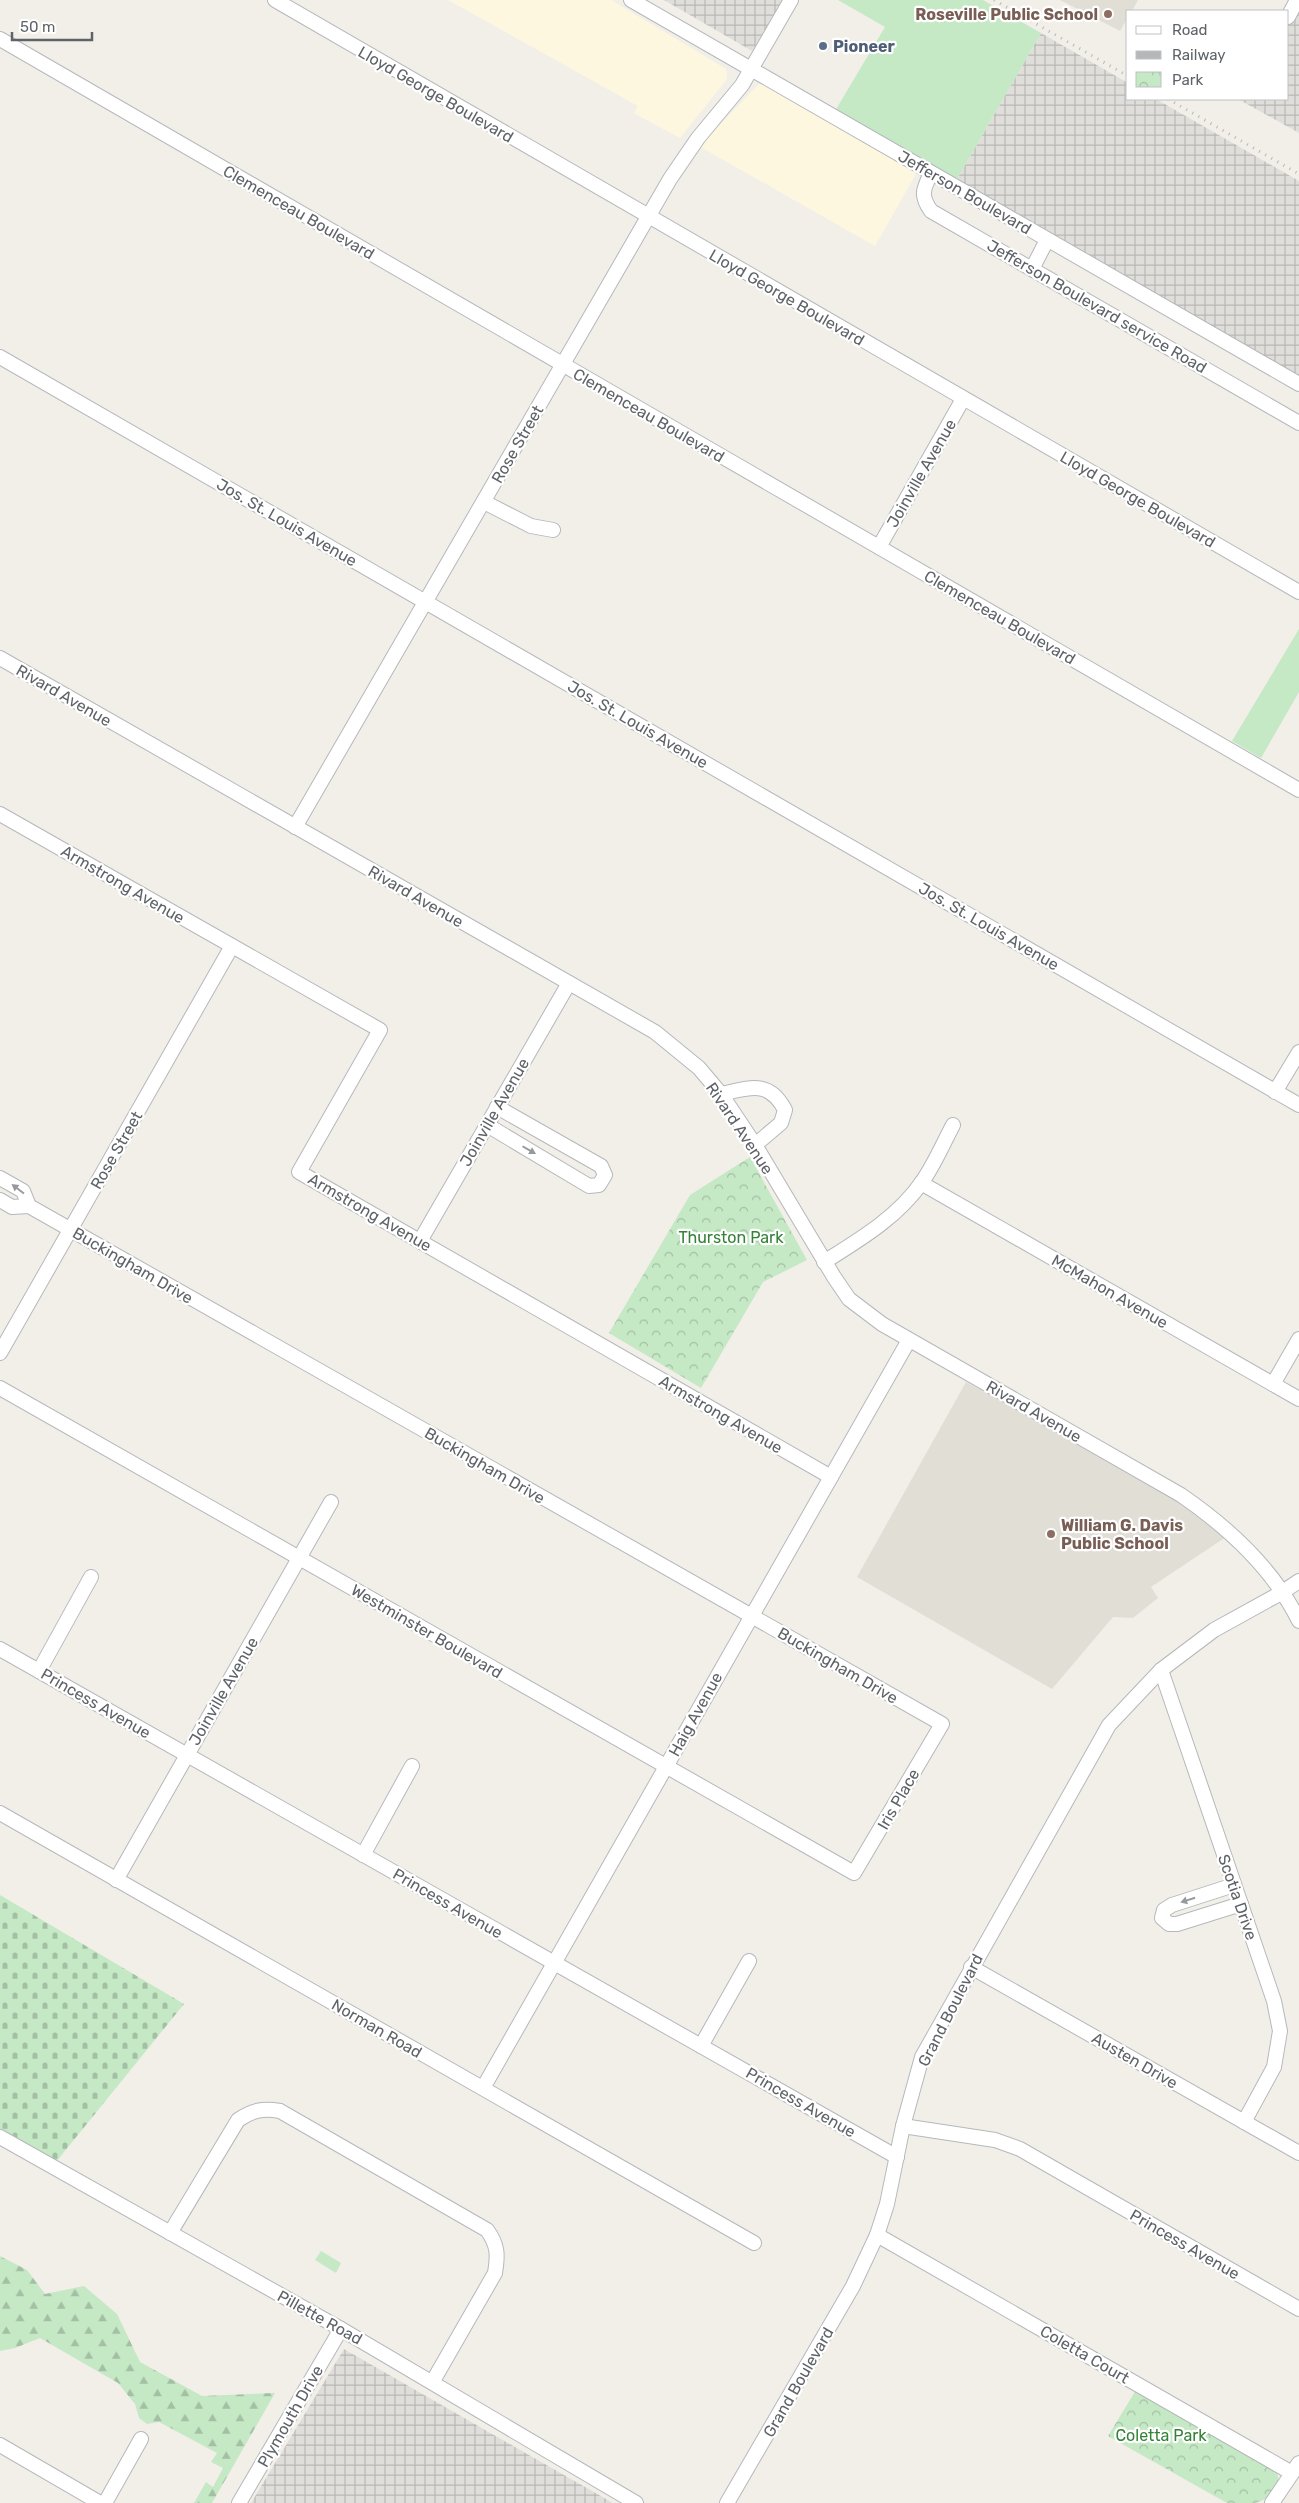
<svg xmlns="http://www.w3.org/2000/svg" width="1299" height="2503" font-family="Rubik,sans-serif">
<style>
.commercial{fill:#fef7e0}
.industrial{fill:url(#industrial-grid)}
.education{fill:#e1ded6}
.green{fill:#c5e8c5}
.forest{fill:url(#forest-firs)}
.cemetery{fill:url(#cemetery-stones)}
.park{fill:url(#park-crowns)}
.lines{fill:none;stroke-linecap:round;stroke-linejoin:round}
.minor-casing{stroke:#b5b8bc;stroke-width:16}
.minor{stroke:#fff;stroke-width:14}
.rail{stroke:#b6b7b8;stroke-width:3;stroke-dasharray:1 6;stroke-linecap:butt}
.oneway{fill:#979a9d}
.education-dot{fill:#8d6e63;stroke:#fff;stroke-width:2}
.service-dot{fill:#5c6f8a;stroke:#fff;stroke-width:2}
.labels{text-anchor:middle;stroke-width:4.5;stroke-linejoin:round;paint-order:stroke}
.education-label{font-size:16px;font-weight:bold;fill:#785e54;stroke:#fff;text-anchor:end}
.service-label{font-size:16px;font-weight:bold;fill:#4e5e75;stroke:#fff;text-anchor:start}
.street-label{font-size:16px;fill:#5f6368;stroke:#fff}
.park-label{font-size:16px;fill:#348238;stroke:#fff}
</style>
<defs>
<pattern id="industrial-grid" width="8" height="8" patternUnits="userSpaceOnUse" patternTransform="scale(1.25)"><rect width="8" height="8" fill="#e0deda"/><path d="M0 4h8M4 0v8" fill="none" stroke="#b9b8b5"/></pattern>
<pattern id="forest-firs" width="22" height="20" patternUnits="userSpaceOnUse" patternTransform="scale(1.25)"><rect width="22" height="20" fill="#c5e8c5"/><path d="M5 1l3.5 6h-7zM16 11l3.5 6h-7z" fill="#a3c0a4"/></pattern>
<pattern id="cemetery-stones" width="16" height="16" patternUnits="userSpaceOnUse" patternTransform="scale(1.25)"><rect width="16" height="16" fill="#c5e8c5"/><path d="M2 7V4a2 2 0 0 1 4 0v3zM10 15v-3a2 2 0 0 1 4 0v3z" fill="#a3c0a4"/></pattern>
<pattern id="park-crowns" width="20" height="18" patternUnits="userSpaceOnUse" patternTransform="scale(1.25)"><rect width="20" height="18" fill="#c5e8c5"/><path d="M2 6a3 3 0 1 1 6 0M12 15a3 3 0 1 1 6 0" fill="none" stroke="#a3c0a4"/></pattern>
</defs>
<rect width="100%" height="100%" fill="#f1efe8"/>
<!-- commercial -->
<g class="commercial">
<path d="M448 0H611L726 69 727 79 680 138 634 113 638 106Z"/>
<path d="M761 82 917 172 875 246 699 146Z"/>
</g>
<!-- industrial -->
<g class="industrial">
<path d="M664 0H783L752 51Z"/>
<path d="M1299 0V133L1238 99H1288V17Z"/>
<path d="M1041 33 1128 83V99H1156L1299 181V376L957 179Z"/>
<path d="M344 2349 515 2447 613 2503H251Z"/>
</g>
<!-- education -->
<g class="education">
<path d="M1060 0H1138L1132 11H1128V17L1120 31Z"/>
<path d="M966 1382 1163 1491 1189 1508 1226 1537 1151 1587 1158 1598 1133 1618 1113 1617 1052 1689 857 1577Z"/>
</g>
<!-- green -->
<g class="green">
<path d="M838 0H983L1041 33 957 179 835 111 885 27Z"/>
<path d="M1299 629V692L1261 758 1232 741Z"/>
<path d="M321 2251 341 2263 336 2273 315 2260Z"/>
</g>
<!-- forest -->
<path class="forest" d="M0 2256 27 2270 45 2294 84 2286 117 2314 140 2362 202 2396 275 2393 212 2503H194L206 2482 213 2487 223 2468 211 2462 217 2453 159 2422 147 2424 139 2418 135 2404 118 2383 40 2338 15 2348 0 2351Z"/>
<!-- cemetery -->
<path class="cemetery" d="M0 1895 184 2004 56 2162 0 2129Z"/>
<!-- park -->
<g class="park">
<path d="M750 1157 807 1260 763 1282 701 1388 609 1333 690 1195Z"/>
<path d="M1136 2390 1277 2470 1279 2485 1270 2497 1256 2503H1227L1108 2436Z"/>
</g>
<g class="lines">
<!-- minor casing -->
<g class="minor-casing">
<g id="minor">
<path d="M275 0 1299 592"/>
<path d="M631 0 1299 384"/>
<path d="M1288 17 1297 0"/>
<path d="M0 39 1299 790"/>
<path d="M931 173C923 190 920 195 931 211L1299 423"/>
<path d="M1032 269 1047 240"/>
<path d="M0 357 1299 1105"/>
<path d="M484 502 531 526 553 530"/>
<path d="M879 547 963 399"/>
<path d="M0 658 655 1032 699 1068 721 1094 755 1145 834 1277 849 1299 882 1324 1181 1495C1229 1528 1273 1568 1299 1621"/>
<path d="M0 814 380 1030 299 1172 831 1477"/>
<path d="M295 827 670 179 698 138 742 85 791 0"/>
<path d="M1275 1092 1299 1052"/>
<path d="M721 1094C749 1088 769 1079 785 1110L781 1123 755 1145"/>
<path d="M487 1125 589 1186 599 1185 605 1175 601 1166 497 1107"/>
<path d="M0 1178 23 1191 29 1206"/>
<path d="M921 1183 1299 1399"/>
<path d="M0 1200 12 1207 29 1206 942 1724 854 1873 0 1388"/>
<path d="M420 1241 569 983"/>
<path d="M824 1262C859 1240 898 1217 922 1182 934 1165 943 1144 953 1125"/>
<path d="M0 1353 232 946"/>
<path d="M1273 1384 1299 1339"/>
<path d="M0 1649 897 2157"/>
<path d="M1161 1670 1274 2001 1280 2031 1274 2067 1244 2122"/>
<path d="M39 1671 91 1577"/>
<path d="M0 1813 754 2243"/>
<path d="M363 1855 412 1766"/>
<path d="M116 1880 331 1502"/>
<path d="M1234 1885 1172 1905 1164 1910 1162 1918 1169 1924H1177L1241 1904"/>
<path d="M971 1967 1299 2153"/>
<path d="M701 2046 749 1961"/>
<path d="M483 2088 909 1340"/>
<path d="M903 2126 995 2140 1020 2149 1299 2309"/>
<path d="M0 2137 341 2329 636 2503"/>
<path d="M170 2233 238 2120C253 2110 263 2108 280 2111L487 2230C498 2245 498 2255 495 2273L433 2381"/>
<path d="M877 2235 1292 2473"/>
<path d="M0 2445 100 2503"/>
<path d="M105 2503 141 2439"/>
<path d="M239 2503 341 2329"/>
<path d="M727 2503 853 2286 877 2235 887 2204 903 2126 922 2057 1109 1725 1161 1670 1214 1630 1281 1593 1299 1581"/>
<path d="M1272 2503 1299 2463"/>
</g>
</g>
<!-- minor -->
<use href="#minor" class="minor"/>
<!-- rail -->
<g class="rail">
<path d="M994 0 1128 76"/>
<path d="M1168 99 1299 174"/>
</g>
</g>
<!-- one-way arrows -->
<defs><path id="oneway-solid" d="M-6-.8H1V-3.2L6.5 0L1 3.2V.8H-6Z" transform="scale(1.25)"/></defs>
<g class="oneway">
<use href="#oneway-solid" transform="translate(529 1150) rotate(30)"/>
<use href="#oneway-solid" transform="translate(18 1189) rotate(-143)"/>
<use href="#oneway-solid" transform="translate(1188 1900) rotate(162)"/>
</g>
<!-- markers -->
<g class="education-dot">
<circle cx="1108" cy="14" r="5"/>
<circle cx="1051" cy="1534" r="5"/>
</g>
<circle class="service-dot" cx="823" cy="46" r="5"/>
<g class="labels">
<!-- education labels -->
<g class="education-label">
<text x="1098" y="20">Roseville Public School</text>
<text x="1061" y="1531" text-anchor="start">William G. Davis<tspan x="1061" dy="18">Public School</tspan></text>
</g>
<!-- service labels -->
<g class="service-label">
<text x="833" y="52">Pioneer</text>
</g>
<!-- street labels -->
<g class="street-label">
<text transform="translate(436 94) rotate(30)" y="6">Lloyd George Boulevard</text>
<text transform="translate(965 192) rotate(30)" y="6">Jefferson Boulevard</text>
<text transform="translate(299 212) rotate(30)" y="6">Clemenceau Boulevard</text>
<text transform="translate(787 297) rotate(30)" y="6">Lloyd George Boulevard</text>
<text transform="translate(1097 306) rotate(30)" y="6">Jefferson Boulevard service Road</text>
<text transform="translate(649 415) rotate(30)" y="6">Clemenceau Boulevard</text>
<text transform="translate(517 444) rotate(-60)" y="6">Rose Street</text>
<text transform="translate(921 473) rotate(-60)" y="6">Joinville Avenue</text>
<text transform="translate(1138 499) rotate(30)" y="6">Lloyd George Boulevard</text>
<text transform="translate(287 522) rotate(30)" y="6">Jos. St. Louis Avenue</text>
<text transform="translate(1000 617) rotate(30)" y="6">Clemenceau Boulevard</text>
<text transform="translate(64 695) rotate(30)" y="6">Rivard Avenue</text>
<text transform="translate(638 724) rotate(30)" y="6">Jos. St. Louis Avenue</text>
<text transform="translate(123 884) rotate(30)" y="6">Armstrong Avenue</text>
<text transform="translate(416 896) rotate(30)" y="6">Rivard Avenue</text>
<text transform="translate(989 926) rotate(30)" y="6">Jos. St. Louis Avenue</text>
<text transform="translate(494 1112) rotate(-60)" y="6">Joinville Avenue</text>
<text transform="translate(740 1128) rotate(56)" y="6">Rivard Avenue</text>
<text transform="translate(116 1150) rotate(-60)" y="6">Rose Street</text>
<text transform="translate(370 1212) rotate(30)" y="6">Armstrong Avenue</text>
<text transform="translate(133 1265) rotate(30)" y="6">Buckingham Drive</text>
<text transform="translate(1110 1291) rotate(30)" y="6">McMahon Avenue</text>
<text transform="translate(1034 1411) rotate(30)" y="6">Rivard Avenue</text>
<text transform="translate(721 1414) rotate(30)" y="6">Armstrong Avenue</text>
<text transform="translate(485 1465) rotate(30)" y="6">Buckingham Drive</text>
<text transform="translate(427 1631) rotate(30)" y="6">Westminster Boulevard</text>
<text transform="translate(838 1665) rotate(30)" y="6">Buckingham Drive</text>
<text transform="translate(223 1691) rotate(-60)" y="6">Joinville Avenue</text>
<text transform="translate(96 1703) rotate(30)" y="6">Princess Avenue</text>
<text transform="translate(695 1714) rotate(-61)" y="6">Haig Avenue</text>
<text transform="translate(898 1799) rotate(-60)" y="6">Iris Place</text>
<text transform="translate(1238 1897) rotate(71)" y="6">Scotia Drive</text>
<text transform="translate(448 1903) rotate(30)" y="6">Princess Avenue</text>
<text transform="translate(950 2010) rotate(-63)" y="6">Grand Boulevard</text>
<text transform="translate(377 2028) rotate(30)" y="6">Norman Road</text>
<text transform="translate(1135 2060) rotate(30)" y="6">Austen Drive</text>
<text transform="translate(801 2102) rotate(30)" y="6">Princess Avenue</text>
<text transform="translate(1185 2244) rotate(30)" y="6">Princess Avenue</text>
<text transform="translate(320 2317) rotate(29)" y="6">Pillette Road</text>
<text transform="translate(1085 2354) rotate(30)" y="6">Coletta Court</text>
<text transform="translate(798 2382) rotate(-60)" y="6">Grand Boulevard</text>
<text transform="translate(290 2416) rotate(-60)" y="6">Plymouth Drive</text>
</g>
<!-- park labels -->
<g class="park-label">
<text x="731" y="1243">Thurston Park</text>
<text x="1161" y="2441">Coletta Park</text>
</g>
</g>
<!-- legend -->
<rect x="1126" y="10" width="162" height="90" fill="#ffffff" stroke="#bfc1c3"/>
<rect x="1136" y="26" width="25" height="8" fill="#ffffff" stroke="#bfc1c3"/>
<text x="1172" y="35" font-size="15" fill="#5f6368">Road</text>
<rect x="1136" y="51" width="25" height="8" fill="#b6b7b8" stroke="#bfc1c3"/>
<text x="1172" y="60" font-size="15" fill="#5f6368">Railway</text>
<rect x="1136" y="72" width="25" height="15" fill="url(#park-crowns)" stroke="#bfc1c3"/>
<text x="1172" y="85" font-size="15" fill="#5f6368">Park</text>
<!-- scale -->
<path d="M12 32v8h80v-8" fill="none" stroke="#5f6368" stroke-width="2.5"/>
<text x="20" y="32" font-size="15" fill="#5f6368" stroke="#ffffff" stroke-width="4" paint-order="stroke">50 m</text>
</svg>
